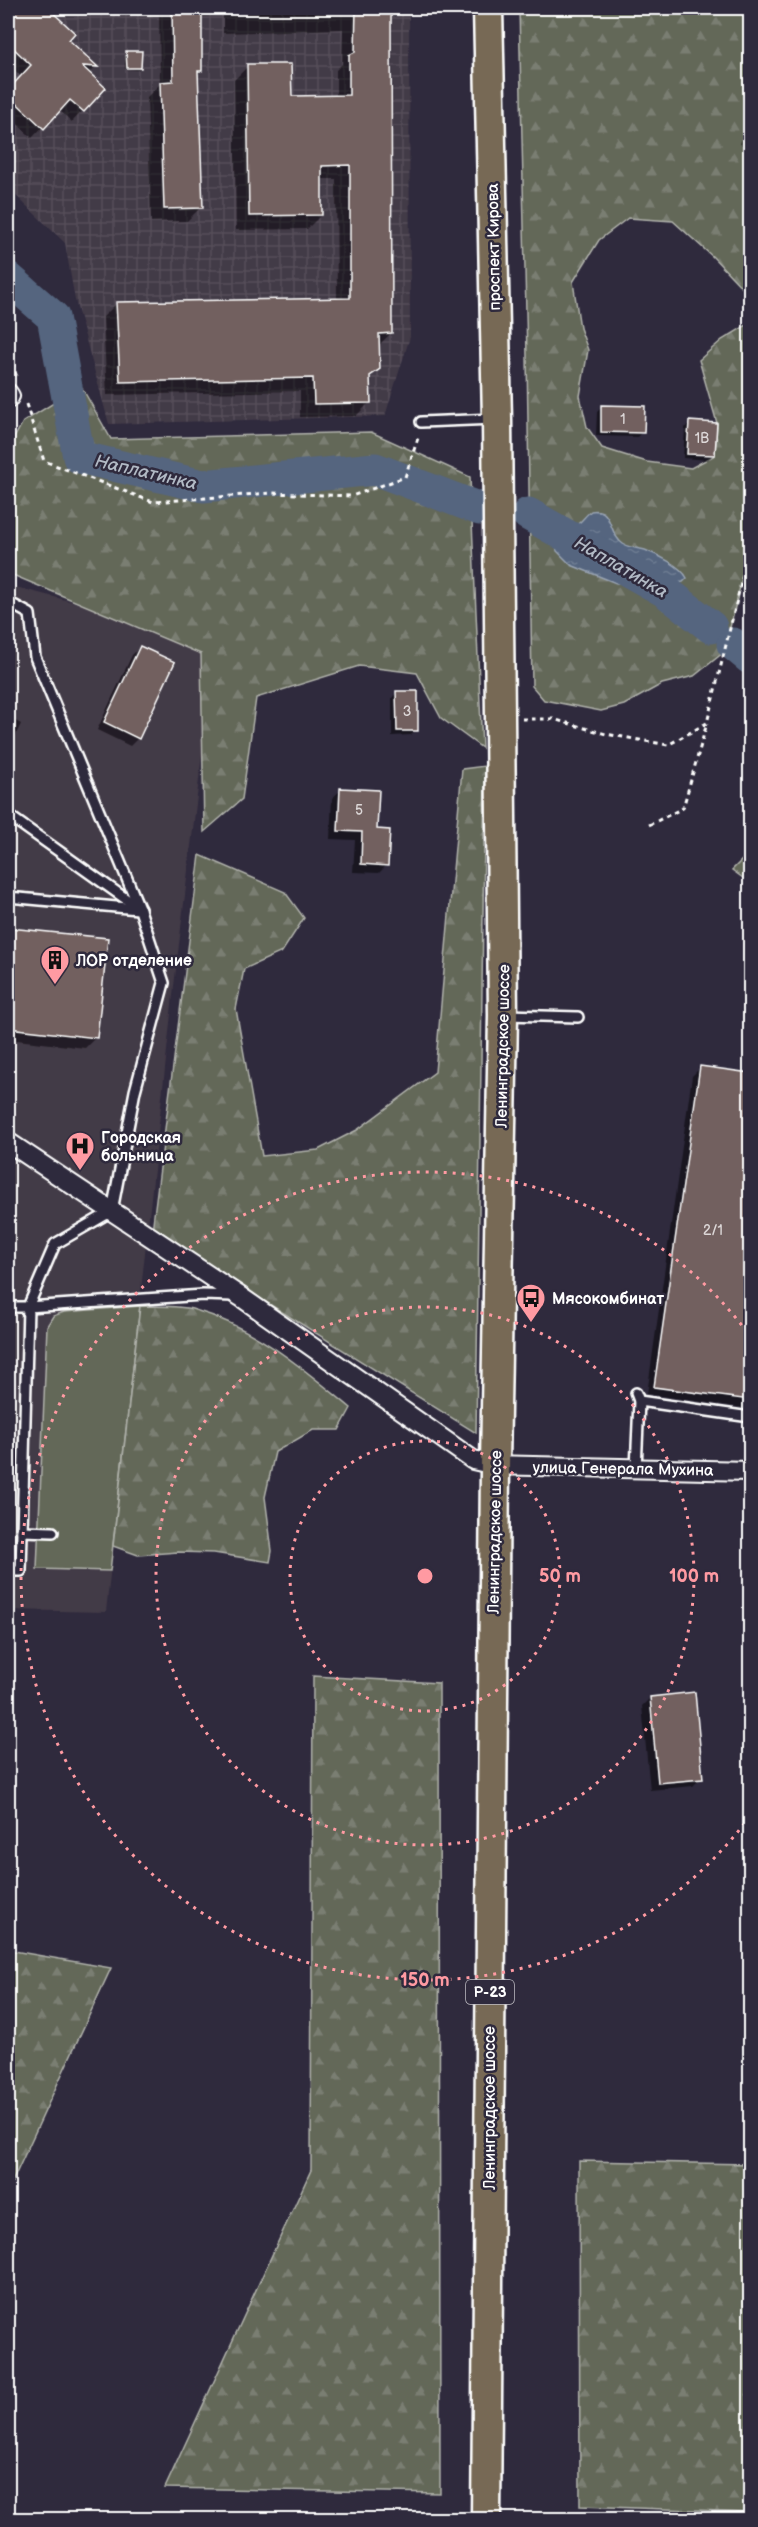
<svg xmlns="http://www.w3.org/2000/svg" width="758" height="2527" font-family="'Balsamiq Sans',sans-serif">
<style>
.built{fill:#433a47}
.industrial{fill:url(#industrial-grid)}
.grass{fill:#636759;stroke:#b1b3ac;stroke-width:1.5}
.forest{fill:url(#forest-firs);stroke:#b1b3ac;stroke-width:1.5}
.water{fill:url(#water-ripples);stroke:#98a3b2;stroke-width:1.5}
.shadow{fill:#0007}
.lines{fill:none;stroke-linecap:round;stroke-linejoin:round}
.river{stroke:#54657f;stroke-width:33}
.building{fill:#72605f;stroke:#fff;stroke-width:1.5}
.service-casing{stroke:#fff;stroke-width:14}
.minor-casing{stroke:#fff;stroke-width:22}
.primary-casing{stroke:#fff;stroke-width:33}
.path{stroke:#fff;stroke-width:3;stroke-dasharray:4.5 4.5;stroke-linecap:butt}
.service{stroke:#2f2a3d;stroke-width:9}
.minor{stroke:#2f2a3d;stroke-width:18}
.primary{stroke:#776954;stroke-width:28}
.ring{fill:none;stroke:#ff9aa2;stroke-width:3;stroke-dasharray:3 6}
.labels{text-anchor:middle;stroke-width:5;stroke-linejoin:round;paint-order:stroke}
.number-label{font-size:14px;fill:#dcd7d7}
.shield{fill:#2f2a3d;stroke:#c1bfc5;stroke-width:1.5}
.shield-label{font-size:15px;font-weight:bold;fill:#fff}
.street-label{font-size:16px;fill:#fff;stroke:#2f2a3d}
.poi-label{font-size:16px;font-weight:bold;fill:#fff;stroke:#2f2a3d;text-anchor:start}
.water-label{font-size:18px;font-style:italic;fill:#b2bac5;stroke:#2f2a3d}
.centre{fill:#ff9aa2;stroke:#2f2a3d;stroke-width:3}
.ring-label{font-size:18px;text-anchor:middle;font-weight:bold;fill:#ff9aa2;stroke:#2f2a3d;stroke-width:5;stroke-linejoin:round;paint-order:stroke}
</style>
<defs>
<pattern id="industrial-grid" width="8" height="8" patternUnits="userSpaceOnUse" patternTransform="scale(1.5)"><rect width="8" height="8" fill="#433a47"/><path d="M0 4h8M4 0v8" fill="none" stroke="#564e59"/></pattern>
<pattern id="forest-firs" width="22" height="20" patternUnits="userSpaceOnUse" patternTransform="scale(1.5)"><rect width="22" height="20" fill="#636759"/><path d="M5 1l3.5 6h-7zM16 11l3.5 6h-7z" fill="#7a7e72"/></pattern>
<pattern id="water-ripples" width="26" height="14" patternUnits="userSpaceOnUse" patternTransform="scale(1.5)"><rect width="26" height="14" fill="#54657f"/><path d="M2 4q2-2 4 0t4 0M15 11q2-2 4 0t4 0" fill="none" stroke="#6e7c92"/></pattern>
</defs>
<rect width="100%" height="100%" fill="#2f2a3d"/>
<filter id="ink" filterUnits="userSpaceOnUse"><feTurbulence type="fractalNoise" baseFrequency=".0167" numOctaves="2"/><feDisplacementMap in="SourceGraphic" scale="12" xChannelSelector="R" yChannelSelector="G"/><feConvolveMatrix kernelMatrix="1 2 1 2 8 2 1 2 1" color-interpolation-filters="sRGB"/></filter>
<g filter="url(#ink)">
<!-- built -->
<path class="built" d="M8 585 216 639 174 986 106 1612 8 1610Z"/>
<!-- industrial -->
<path class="industrial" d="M8 8H409L410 337 385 416 109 424 75 300 65 243 8 188Z"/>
<!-- grass -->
<path class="grass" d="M140 1306 110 1571 37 1569 47 1326 53 1316 64 1312Z"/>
<!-- forest -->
<g class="forest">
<path d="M519 8H750V296L713 257 673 221 628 218 599 240 573 282 580 328 588 350 580 396 587 427 602 448 647 462 691 468 715 455 717 423 699 360 722 340 750 323V546L724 652 694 676 662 684 624 705 601 711 544 700 532 686 527 356Z"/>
<path d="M81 386 111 439 371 432 470 477 482 748 441 718 417 673 359 666 256 698 242 799 204 832 201 654 8 573V449L23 422Z"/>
<path d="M485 766 476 1433 152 1231 200 855 285 892 304 918 282 952 244 969 236 1009 262 1156 318 1150 357 1130 435 1072 462 769Z"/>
<path d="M750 852V883L732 870Z"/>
<path d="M140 1306C157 1307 179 1305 195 1310 255 1327 305 1370 351 1408L339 1430H313L275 1452 265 1497 272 1551 270 1562 214 1553 178 1552 138 1555 113 1546Z"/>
<path d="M313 1676 439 1683 440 2493 165 2488 311 2170Z"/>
<path d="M8 1950 111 1968 8 2191Z"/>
<path d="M579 2161 750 2164V2512L580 2506Z"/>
</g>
<!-- water -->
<path class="water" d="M591 511C614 507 607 533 623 544 629 548 638 548 645 550 658 555 681 566 687 578L683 582 667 584 616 583 571 565 557 551C553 531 569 532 580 522 584 518 587 514 591 511Z"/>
<!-- shadow -->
<g class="shadow">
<path d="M8 8H47L73 33 67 40 96 67 89 74 104 88 72 122 59 110 32 138 8 115V92L22 77 8 64Z"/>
<path d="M159 8H390L391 333 378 346V368L369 377 370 402 356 416 300 417V391L107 395 103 317 117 303 337 300 336 179H320L321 215 307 229 236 230 234 80 248 66 290 98 336 97V70L342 64 343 29 223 33V15L200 17 201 71 197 75 201 207 187 221 151 222 147 97 160 84Z"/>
<path d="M127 52 140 68 138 70 125 69V54Z"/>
<path d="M750 113V147L740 144Z"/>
<path d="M602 407 642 432 637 437 596 436 597 412Z"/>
<path d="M690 422 713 455 708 460 683 458 685 428Z"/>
<path d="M140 647 138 738 130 746 97 730 132 655Z"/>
<path d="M397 692 416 730 411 735 392 736V698Z"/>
<path d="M8 717 21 724 8 751Z"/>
<path d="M341 790 376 831 387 865 379 873 353 872 355 840 330 839 332 798Z"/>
<path d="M10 929 96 1037 85 1048 8 1039V932Z"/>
<path d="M700 1068 750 1075V1409L647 1394 692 1076Z"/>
<path d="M650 1698 701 1778 693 1786 650 1790 642 1706Z"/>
</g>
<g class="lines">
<!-- river -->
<g class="river">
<path d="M8 278 53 317 79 457 203 486 375 469 480 509"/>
<path d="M528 514 665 591 711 627"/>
<path d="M733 644 750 658"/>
</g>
</g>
<!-- building -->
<g class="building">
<path d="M8 8H48L75 33 69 40 98 67 82 66 106 88 84 112 70 100 44 129 8 95V90L31 65 8 43Z"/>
<path d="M172 8H202V71H198L203 208 164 209 160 82 173 81Z"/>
<path d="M356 8H391L392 333 379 334 380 369 370 376 371 403 314 404 313 378 120 382 116 302 350 298V165L322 166V215L249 216 247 64H291L292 96 349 95V55L355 52Z"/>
<path d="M126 51H142L141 68H127Z"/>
<path d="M601 405 645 406 644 433 601 432Z"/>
<path d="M689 421 717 423 715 455 687 454Z"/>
<path d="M140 646 175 662 139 739 104 722Z"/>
<path d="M396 691H418V731H397Z"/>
<path d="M340 788 379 790 377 829 390 830 388 866 361 864 362 832 338 831Z"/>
<path d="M9 928 108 938 97 1038 8 1028Z"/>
<path d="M700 1066 750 1073V1400L654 1387Z"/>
<path d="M695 1692 703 1779 658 1783 650 1697Z"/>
</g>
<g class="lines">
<!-- service casing -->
<g class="service-casing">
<g id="service">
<path d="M421 422 495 419"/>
<path d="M8 602 30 614 35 657 140 910 164 983 135 1091 112 1211 55 1244 28 1307 203 1295 233 1296"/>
<path d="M8 815 140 909"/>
<path d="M8 897 138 909"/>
<path d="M506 1015 578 1017"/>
<path d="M8 1307H28L21 1571H8"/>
<path d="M636 1393 639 1401 636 1469"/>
<path d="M639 1401 750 1417"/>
<path d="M22 1531 53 1532"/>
</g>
</g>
<!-- minor casing -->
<g class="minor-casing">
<g id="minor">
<path d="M8 393 10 396 8 399"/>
<path d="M8 1142 241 1297 473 1460 495 1465 750 1471"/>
</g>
</g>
<!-- primary casing -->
<g class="primary-casing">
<path id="primary" d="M486 2520 495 1465 503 1015 497 419 488 8"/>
</g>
<!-- path -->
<g class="path">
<path d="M8 355 12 361 17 378"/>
<path d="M26 404 44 461 153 502 271 493 352 496 405 477 419 435"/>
<path d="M522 719H553L606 734 668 745 707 723 750 546"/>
<path d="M649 825 683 808 707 723"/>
</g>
<!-- service -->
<use href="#service" class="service"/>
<!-- minor -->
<use href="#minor" class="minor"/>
<!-- primary -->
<use href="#primary" class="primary"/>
</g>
</g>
<!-- distance rings -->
<g class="ring">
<circle cx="425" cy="1576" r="135"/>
<circle cx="425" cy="1576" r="269"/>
<path d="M750 1816A404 404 0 1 1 750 1336"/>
</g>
<!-- icons -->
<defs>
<g id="building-pin" transform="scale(1.5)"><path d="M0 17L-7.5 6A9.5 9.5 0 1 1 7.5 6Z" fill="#ff9aa2" stroke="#2f2a3d"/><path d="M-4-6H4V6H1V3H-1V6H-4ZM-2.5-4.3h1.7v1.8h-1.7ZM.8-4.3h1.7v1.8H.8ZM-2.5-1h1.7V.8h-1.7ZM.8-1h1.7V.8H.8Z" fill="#111"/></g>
<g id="hospital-pin" transform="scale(1.5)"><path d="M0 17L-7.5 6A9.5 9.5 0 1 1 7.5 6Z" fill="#ff9aa2" stroke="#2f2a3d"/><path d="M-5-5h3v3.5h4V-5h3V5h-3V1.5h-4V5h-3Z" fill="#111"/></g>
<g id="bus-pin" transform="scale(1.5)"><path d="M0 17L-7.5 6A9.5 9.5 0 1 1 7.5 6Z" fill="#ff9aa2" stroke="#2f2a3d"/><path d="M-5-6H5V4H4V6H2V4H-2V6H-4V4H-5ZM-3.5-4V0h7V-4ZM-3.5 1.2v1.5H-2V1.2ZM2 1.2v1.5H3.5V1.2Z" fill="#111"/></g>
</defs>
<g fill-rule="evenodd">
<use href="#building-pin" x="55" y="960"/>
<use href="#hospital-pin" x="80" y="1146"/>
<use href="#bus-pin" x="531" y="1298"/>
</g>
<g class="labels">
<!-- number labels -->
<g class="number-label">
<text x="623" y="424">1</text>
<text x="702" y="443">1В</text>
<text x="407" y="716">3</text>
<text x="359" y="815">5</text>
<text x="713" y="1235">2/1</text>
</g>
<!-- shield labels -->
<rect class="shield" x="466" y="1980" width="48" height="24" rx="4.5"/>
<g class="shield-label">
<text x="490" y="1997">Р-23</text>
</g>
<!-- street labels -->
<g class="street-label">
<text transform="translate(493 247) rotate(-91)" y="6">проспект Кирова</text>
<text transform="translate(502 1046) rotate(-89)" y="6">Ленинградское шоссе</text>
<text transform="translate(623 1468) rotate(1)" y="6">улица Генерала Мухина</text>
<text transform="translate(494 1532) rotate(-89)" y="6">Ленинградское шоссе</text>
<text transform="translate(489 2108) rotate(-90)" y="6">Ленинградское шоссе</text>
</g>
<!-- poi labels -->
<g class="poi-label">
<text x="76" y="966">ЛОР отделение</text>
<text x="101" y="1143">Городская<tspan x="101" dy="18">больница</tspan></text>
<text x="552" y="1304">Мясокомбинат</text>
</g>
<!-- water labels -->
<g class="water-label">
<text transform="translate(146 472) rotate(13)" y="6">Наплатинка</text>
<text transform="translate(621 567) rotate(30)" y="6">Наплатинка</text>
</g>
</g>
<circle cx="425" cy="1576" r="9" class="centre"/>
<g class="ring-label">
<text x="560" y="1582">50 m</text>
<text x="694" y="1582">100 m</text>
<text x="425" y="1986">150 m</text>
</g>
<!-- margin -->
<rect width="758" height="2527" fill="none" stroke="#2f2a3d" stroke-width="30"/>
<rect x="15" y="15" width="728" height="2497" fill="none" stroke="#fff" stroke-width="2" filter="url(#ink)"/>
</svg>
